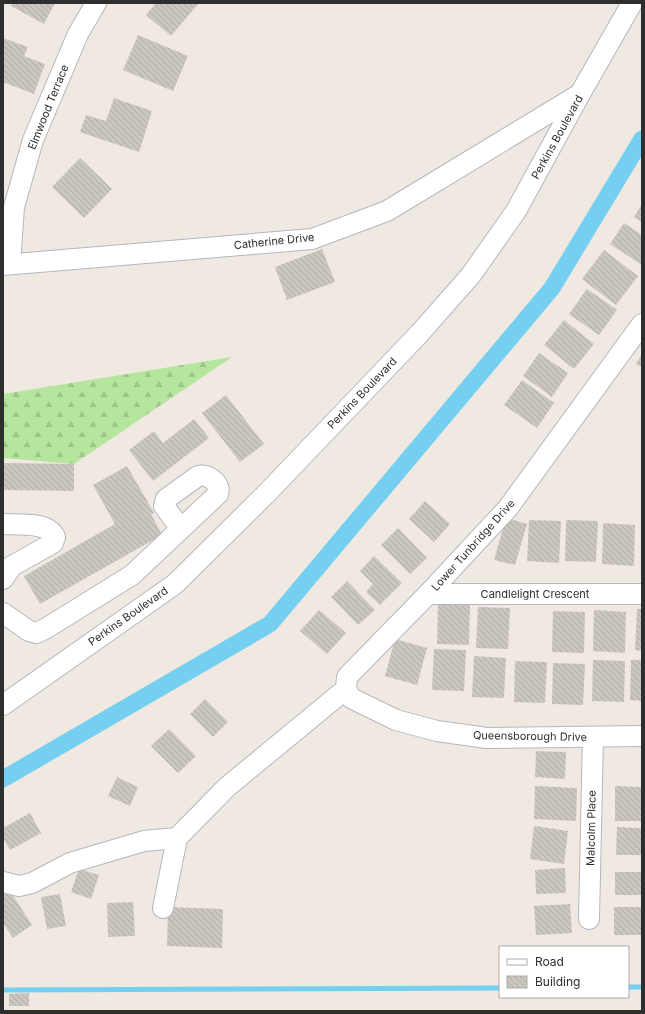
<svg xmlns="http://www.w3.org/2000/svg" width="645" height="1014" font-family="Inter,sans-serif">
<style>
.forest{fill:url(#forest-firs)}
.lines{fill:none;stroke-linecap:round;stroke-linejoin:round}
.stream{stroke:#75cff0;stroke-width:5}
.canal{stroke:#75cff0;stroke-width:17}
.building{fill:url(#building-back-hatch)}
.minor-casing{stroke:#b4b7c1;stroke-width:22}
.minor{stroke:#fff;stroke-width:20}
.labels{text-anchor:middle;stroke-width:3;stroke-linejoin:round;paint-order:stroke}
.street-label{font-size:11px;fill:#2e2e2e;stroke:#fff}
</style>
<defs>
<pattern id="forest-firs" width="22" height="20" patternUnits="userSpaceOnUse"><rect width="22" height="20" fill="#b6e59e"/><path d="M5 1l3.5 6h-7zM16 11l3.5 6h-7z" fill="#9dc588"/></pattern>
<pattern id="building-back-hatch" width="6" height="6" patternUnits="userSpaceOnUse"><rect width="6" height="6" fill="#cbc7bf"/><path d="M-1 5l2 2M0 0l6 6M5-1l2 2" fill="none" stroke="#afaba4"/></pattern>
</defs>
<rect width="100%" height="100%" fill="#efe9e1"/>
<!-- forest -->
<path class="forest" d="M232 357 74 464 3 458V394Z"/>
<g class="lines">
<!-- stream -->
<g class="stream">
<path d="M628 987H642"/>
<path d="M3 990 500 988"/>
</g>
<!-- canal -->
<path class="canal" d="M3 779 270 624 552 288 642 139"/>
</g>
<!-- building -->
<g class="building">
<path d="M13 3H55L44 24 11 6Z"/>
<path d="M156 3H199L171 36 146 15Z"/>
<path d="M138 35 188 56 173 91 123 70Z"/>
<path d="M3 38 28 47 24 56 45 64 34 94 3 82Z"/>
<path d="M114 98 152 111 139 152 80 132 86 115 106 121Z"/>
<path d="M80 158 112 189 84 218 52 187Z"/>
<path d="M642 204V222L634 217Z"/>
<path d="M624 223 642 235V265L610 244Z"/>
<path d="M322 249 335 282 287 300 275 267Z"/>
<path d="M604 250 638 276 616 305 582 279Z"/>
<path d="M587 289 617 310 599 335 569 314Z"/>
<path d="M564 320 594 344 574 369 544 345Z"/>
<path d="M539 353 568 373 552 397 523 376Z"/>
<path d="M642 354V367L636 364Z"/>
<path d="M522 380 554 403 537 428 504 405Z"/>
<path d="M226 395 264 444 240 462 202 413Z"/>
<path d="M194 419 209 438 153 481 129 450 154 431 163 443Z"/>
<path d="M3 463 74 464V491L3 490Z"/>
<path d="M127 466 154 513 151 514 162 535 40 604 24 576 115 524 93 485Z"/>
<path d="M425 501 450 524 434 542 409 519Z"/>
<path d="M506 518 527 524 515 565 494 560Z"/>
<path d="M529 520 561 521 559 563 527 561Z"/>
<path d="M566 520 598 521 596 562 565 561Z"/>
<path d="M603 523 635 525 634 566 602 564Z"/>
<path d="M398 528 427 558 410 574 381 545Z"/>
<path d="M374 556 402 583 380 605 366 592 373 584 360 571Z"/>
<path d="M347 581 375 610 358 625 331 597Z"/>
<path d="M438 603 470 604 469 645 437 644Z"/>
<path d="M478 607 510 608 508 649 476 648Z"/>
<path d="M637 609H642V651L635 650Z"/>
<path d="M319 610 346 633 327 654 300 631Z"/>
<path d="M594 610 626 612 625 653 593 651Z"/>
<path d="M553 611 585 612 584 653 552 652Z"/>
<path d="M395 639 427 648 417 685 385 676Z"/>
<path d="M434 649 466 650 464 691 432 690Z"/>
<path d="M474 656 506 658 504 698 472 697Z"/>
<path d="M593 660 625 661 624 702 592 701Z"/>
<path d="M631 660H642V701L630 700Z"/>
<path d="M515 661 547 662 545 703 514 702Z"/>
<path d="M553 663 585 664 583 705 552 704Z"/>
<path d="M205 699 228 722 213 737 190 714Z"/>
<path d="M169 729 196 756 178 773 151 746Z"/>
<path d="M536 751 566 752 565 779 535 777Z"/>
<path d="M117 777 138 787 130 806 108 796Z"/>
<path d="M535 786 577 788 576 821 534 819Z"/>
<path d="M615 786 642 787V821H615Z"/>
<path d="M30 813 41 833 10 850 3 838V828Z"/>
<path d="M534 826 568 831 564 864 530 859Z"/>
<path d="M617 827 642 828V855H616Z"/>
<path d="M565 868 566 893 536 894 535 870Z"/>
<path d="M79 869 99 875 91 899 71 892Z"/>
<rect x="615" y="872" width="27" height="23"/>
<path d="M10 891 32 925 13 938 3 923V895Z"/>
<path d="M60 894 66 926 47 929 41 897Z"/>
<path d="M133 902 135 936 108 937 107 903Z"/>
<path d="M570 904 572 933 536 935 534 906Z"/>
<path d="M168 907 223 909 222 948 167 946Z"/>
<rect x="614" y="907" width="28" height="28"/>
<path d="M29 993V1006H9V994Z"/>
</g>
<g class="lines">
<!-- minor casing -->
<g class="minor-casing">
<g id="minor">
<path d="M10 264 14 207 33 140 78 34 96 3"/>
<path d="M3 265 312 239 387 211 580 94"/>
<path d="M642 324 508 508 428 594 347 677 346 689 351 698 396 720 437 731 487 738 642 736"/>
<path d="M3 524C18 525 48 521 55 537L53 543 12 566 3 579"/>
<path d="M428 594H642"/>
<path d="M3 613 29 631 36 633 45 629 132 575 218 494C222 484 208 473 198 476L166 499 164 506 181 529"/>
<path d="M3 705 175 584 265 495 419 334 471 275 516 211 580 94 632 3"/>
<path d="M3 882 19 886 32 883 70 863 144 841 177 838"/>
<path d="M163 908 177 838 227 787 346 689"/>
<path d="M589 919 593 737"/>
</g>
</g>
<!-- minor -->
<use href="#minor" class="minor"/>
</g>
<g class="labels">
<!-- street labels -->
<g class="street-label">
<text transform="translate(48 107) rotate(-68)" y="4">Elmwood Terrace</text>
<text transform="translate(557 137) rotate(-61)" y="4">Perkins Boulevard</text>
<text transform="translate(274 241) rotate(-6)" y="4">Catherine Drive</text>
<text transform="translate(362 393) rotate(-46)" y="4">Perkins Boulevard</text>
<text transform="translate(473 545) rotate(-48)" y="4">Lower Tunbridge Drive</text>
<text x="535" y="598">Candlelight Crescent</text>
<text transform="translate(128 616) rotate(-35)" y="4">Perkins Boulevard</text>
<text transform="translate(530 736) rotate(1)" y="4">Queensborough Drive</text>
<text transform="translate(591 828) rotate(-89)" y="4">Malcolm Place</text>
</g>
</g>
<!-- border -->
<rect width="645" height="1014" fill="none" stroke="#2e2e2e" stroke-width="8"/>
<!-- legend -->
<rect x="499" y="946" width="130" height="52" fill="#ffffff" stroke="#ababab"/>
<rect x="507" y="959" width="20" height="6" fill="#ffffff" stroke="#ababab"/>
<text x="535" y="966" font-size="12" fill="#2e2e2e">Road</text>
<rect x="507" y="976" width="20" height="12" fill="url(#building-back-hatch)" stroke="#ababab"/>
<text x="535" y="986" font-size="12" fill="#2e2e2e">Building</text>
</svg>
